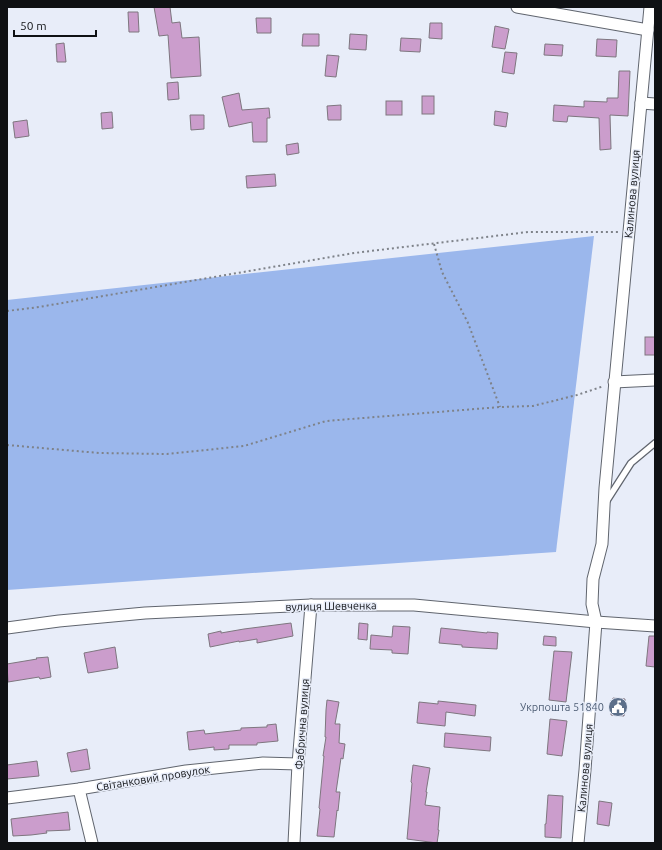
<svg xmlns="http://www.w3.org/2000/svg" width="662" height="850" font-family="Ubuntu,sans-serif">
<style>
.forest{fill:#9bb7ec}
.building{fill:#cb9dcc;stroke:#7e767f}
.lines{fill:none;stroke-linecap:round;stroke-linejoin:round}
.lane-casing{stroke:#60656e;stroke-width:8}
.street-casing{stroke:#60656e;stroke-width:13}
.path{stroke:#7e8289;stroke-width:2;stroke-dasharray:2 3;stroke-linecap:butt}
.lane{stroke:#fff;stroke-width:5.5}
.street{stroke:#fff;stroke-width:11}
.labels{text-anchor:middle;stroke-width:3;stroke-linejoin:round;paint-order:stroke}
.street-label{font-size:11px;fill:#0f1114;stroke:#e8edf9}
.service-label{font-size:11px;fill:#4e5e75;stroke:#e8edf9;text-anchor:end}
</style>
<rect width="100%" height="100%" fill="#e8edf9"/>
<!-- forest -->
<path class="forest" d="M594 236 556 552 7 590V300Z"/>
<!-- building -->
<g class="building">
<path d="M154 7H170L172 23 180 22 182 38 199 37 201 76 171 78 168 35 159 36Z"/>
<path d="M128 12H138L139 32H129Z"/>
<path d="M256 18H271V33H257Z"/>
<path d="M430 23H442V39L429 38Z"/>
<path d="M495 26 509 29 505 49 492 47Z"/>
<path d="M303 34H319V46H302Z"/>
<path d="M350 34 367 35 366 50 349 49Z"/>
<path d="M401 38 421 39 420 52 400 51Z"/>
<path d="M597 39 617 40 616 57 596 56Z"/>
<path d="M64 43 66 62H57L56 44Z"/>
<path d="M545 44 563 45 562 56 544 55Z"/>
<path d="M505 52 517 53 514 74 502 72Z"/>
<path d="M327 55 339 56 336 77 325 76Z"/>
<path d="M619 71H630L628 116 610 115 611 149 600 150 599 118 568 116 567 122 553 121 554 105 584 107V101L607 102V98H618Z"/>
<path d="M178 82 179 99 168 100 167 83Z"/>
<path d="M239 93 242 110 269 108 270 118H267V142H253L252 122 229 127 222 97Z"/>
<rect x="422" y="96" width="12" height="18"/>
<rect x="386" y="101" width="16" height="14"/>
<path d="M341 105V120H328L327 106Z"/>
<path d="M495 111 508 113 506 127 494 125Z"/>
<path d="M112 112 113 128 102 129 101 113Z"/>
<path d="M190 115H204V129L191 130Z"/>
<path d="M27 120 29 136 15 138 13 122Z"/>
<path d="M298 143 299 153 287 155 286 145Z"/>
<path d="M275 174 276 186 247 188 246 176Z"/>
<rect x="645" y="337" width="10" height="18"/>
<path d="M291 623 293 636 257 643V639L239 642V641L210 647 208 634 221 631V633L244 629Z"/>
<path d="M359 623 368 624 367 640 358 639Z"/>
<path d="M393 626 410 627 408 654 392 653V650L370 649 371 635 392 637Z"/>
<path d="M441 628 487 633V632L498 633 497 649 462 647V645L439 643Z"/>
<path d="M544 636 556 637V646L543 645Z"/>
<path d="M649 636H655V667L646 666Z"/>
<path d="M115 647 118 668 88 673 84 653Z"/>
<path d="M554 651 572 652 566 702 549 700Z"/>
<path d="M48 657 51 677 40 679 39 677 8 682 7 664 37 659 36 658Z"/>
<path d="M613 698 625 699 624 716 611 715Z"/>
<path d="M327 700 339 702 335 724H340L339 743 345 744 343 759 341 758 336 792H340L338 811 337 810 334 837 317 836 320 809 319 808 324 756H323L326 737H325L326 710Z"/>
<path d="M438 701 476 705 475 716 446 712 445 726 417 723 419 702 438 704Z"/>
<path d="M550 719 567 721 562 756 547 754Z"/>
<path d="M276 724 278 741 257 743V745H229V749L214 750V747L189 750 187 732 204 730 205 734 241 730V728L267 727V725Z"/>
<path d="M445 733 491 737 490 751 444 747Z"/>
<path d="M87 749 90 769 71 772 67 753Z"/>
<path d="M37 761 39 776 7 779V765Z"/>
<path d="M413 765 430 768 426 792H427L425 805 440 807 438 830H439L437 843 407 839 412 783 411 782Z"/>
<path d="M548 795 563 796 561 838 545 837V824H546Z"/>
<path d="M599 801 612 803 609 826 597 824Z"/>
<path d="M68 812 70 830 46 831 47 833 31 835 13 836 11 819Z"/>
</g>
<g class="lines">
<!-- lane casing -->
<g class="lane-casing">
<path id="lane" d="M606 502 631 463 655 443"/>
</g>
<!-- street casing -->
<g class="street-casing">
<g id="street">
<path d="M517 7 648 30"/>
<path d="M641 103 655 104"/>
<path d="M614 382 655 380"/>
<path d="M7 628 59 621 145 613 311 605H414L596 622 655 626"/>
<path d="M79 789 92 843"/>
<path d="M7 798 79 789 186 771 263 763 298 764"/>
<path d="M294 843 298 764 311 605"/>
<path d="M578 843 585 770 596 622 592 604 593 579 602 544 605 488 650 7"/>
</g>
</g>
<!-- path -->
<g class="path">
<path d="M434 244 442 272 468 323 500 407"/>
<path d="M7 311 39 307 354 253 528 232H618"/>
<path d="M7 445 99 453 167 454 244 446 326 421 500 407 533 406 577 395 604 386"/>
</g>
<!-- lane -->
<use href="#lane" class="lane"/>
<!-- street -->
<use href="#street" class="street"/>
</g>
<!-- icons -->
<defs>
<g id="civic-disc" transform="scale(1)"><circle r="9.5" fill="#5c6f8a" stroke="#e8edf9"/><path d="M-.6-6.5H3V-4.5H.6V-3L4-1V1h2V6H-6V1h2V-1L-.6-3ZM-1.2 2.5V6h2.4V2.5Z" fill="#fff"/></g>
</defs>
<g fill-rule="evenodd">
<use href="#civic-disc" x="618" y="707"/>
</g>
<g class="labels">
<!-- street labels -->
<g class="street-label">
<text transform="translate(632 194) rotate(-85)" y="4">Калинова вулиця</text>
<text transform="translate(331 606) rotate(-1)" y="4">вулиця Шевченка</text>
<text transform="translate(302 724) rotate(-86)" y="4">Фабрична вулиця</text>
<text transform="translate(585 768) rotate(-85)" y="4">Калинова вулиця</text>
<text transform="translate(153 778) rotate(-9)" y="4">Світанковий провулок</text>
</g>
<!-- service labels -->
<g class="service-label">
<text x="604" y="711">Укрпошта 51840</text>
</g>
</g>
<!-- border -->
<rect width="662" height="850" fill="none" stroke="#0f1114" stroke-width="16"/>
<!-- scale -->
<path d="M14 30v6h82v-6" fill="none" stroke="#0f1114" stroke-width="2"/>
<text x="20" y="30" font-size="12" fill="#0f1114" stroke="#e8edf9" stroke-width="3" paint-order="stroke">50 m</text>
</svg>
